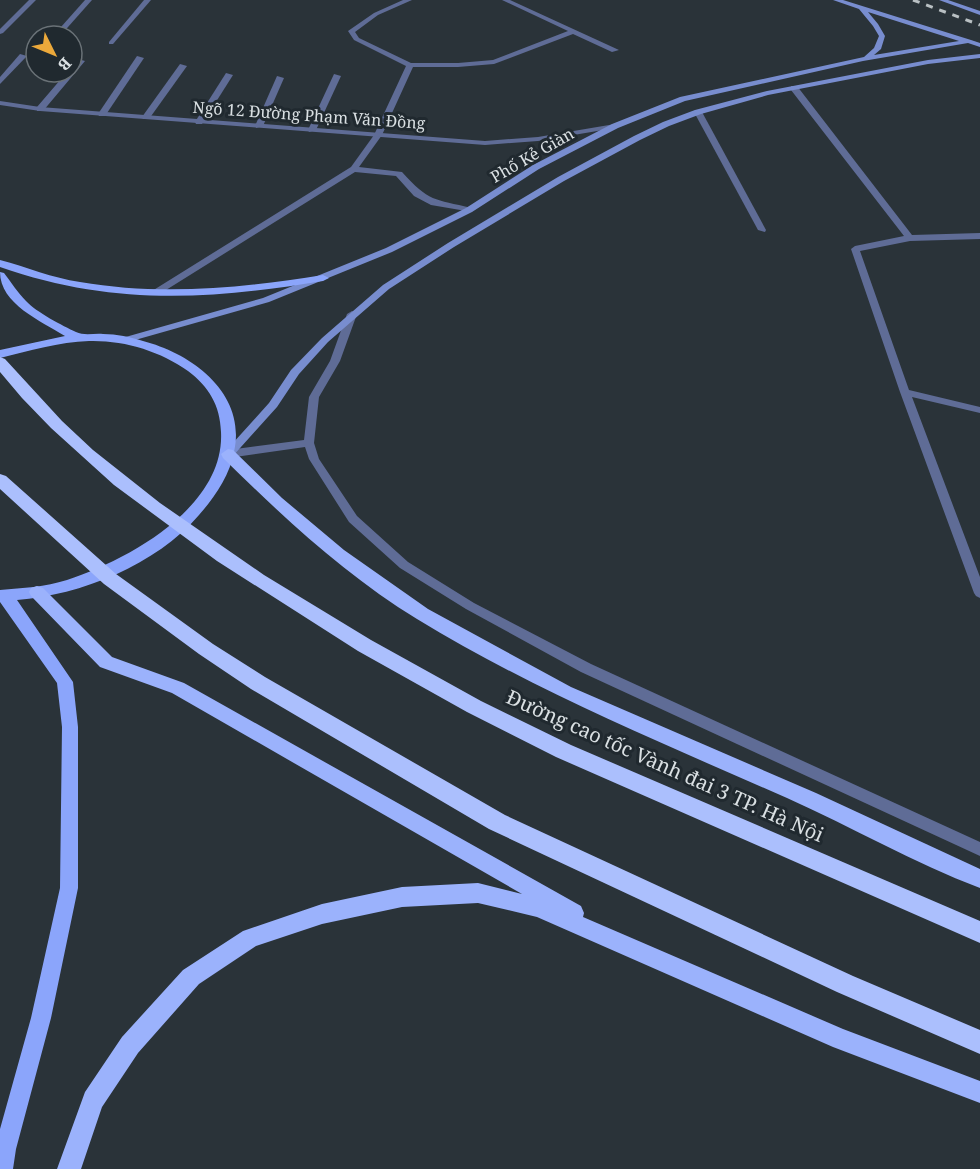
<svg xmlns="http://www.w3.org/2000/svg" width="980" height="1169" font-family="'Noto Serif',serif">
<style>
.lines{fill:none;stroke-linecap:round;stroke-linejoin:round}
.service{fill:#5f6c96;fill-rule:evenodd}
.minor{fill:#5f6c96;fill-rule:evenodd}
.secondary{fill:#788dcf;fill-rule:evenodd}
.primary{fill:#8ba5fb;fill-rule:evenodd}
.trunk{fill:#9bb2fc;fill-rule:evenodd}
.motorway{fill:#abbffd;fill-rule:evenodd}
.rail{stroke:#b9c0c3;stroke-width:3;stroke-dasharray:7 7;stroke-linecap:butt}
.labels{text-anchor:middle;stroke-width:6;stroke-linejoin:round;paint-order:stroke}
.far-street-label{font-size:16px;fill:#dae0e3;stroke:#20292f}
.street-label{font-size:20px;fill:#dae0e3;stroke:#20292f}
</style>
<rect width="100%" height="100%" fill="#2a3339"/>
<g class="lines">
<!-- service -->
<g class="service">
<path d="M29 0H36L3 33 0 34V29Z"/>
<path d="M85 0H92L60 36H53Z"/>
<path d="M144 0H151L113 44H109V42Z"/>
<path d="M403 0H412L378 15 355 32 359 38 411 63H458L493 60 568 31 502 0H510L619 50 612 52 573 34 494 64 458 67H413L382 135 359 167 402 172C429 202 434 199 472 208V212L431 205 414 196 396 176 355 172 158 295H152V291L351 167 374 135 406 66 354 40 348 31 374 13Z"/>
<path d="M20 54 27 56 0 84V77Z"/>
<path d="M137 56 144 58 105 116H99L98 114Z"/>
<path d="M78 59 85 61 43 111H37V107L67 72H72V67Z"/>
<path d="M180 64 187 66 149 119H143L142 117Z"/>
<path d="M226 73 233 75 202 124H196L195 122Z"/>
<path d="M334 74 341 76 316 130 309 132 308 130Z"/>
<path d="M277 76 284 78 263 126 256 128 255 126Z"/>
<path d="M695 110 702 112 766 230 765 232 758 230 694 112Z"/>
</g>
<!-- minor -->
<g class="minor">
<path d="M791 86H797L912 235 980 233V239L910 241 860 251 909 390 980 407V413L912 397 980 577V598L976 596 974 593 900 392 851 249 855 246 904 236 791 90Z"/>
<path d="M0 101 40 107 485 141 538 137 615 124 619 126 615 128 538 141 485 145 40 111 0 105Z"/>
<path d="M352 311 357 314 340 361 319 397 314 443 319 459 357 516 408 562 474 603 591 664 980 842V856L581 672 466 609 400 568 349 522 309 459 305 447 228 458 224 457 223 454 224 451 228 450 304 440 309 397 330 361 347 314Z"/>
</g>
<!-- secondary -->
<g class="secondary">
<path d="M833 0H843L971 40 980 43V47L968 43 863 61 685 101 618 128 539 169 472 212 392 252 269 302 128 342H122L120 340 122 338 263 298 386 248 466 208 533 165 612 124 680 97 864 57 874 48 879 36 873 26 859 9ZM868 12 959 41 874 55 881 49 885 36 878 24Z"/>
<path d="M939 0H948L980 11V15Z"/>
<path d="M980 54V58L928 64 768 95 701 114 669 126 640 140 564 181 454 247 389 289 328 342 299 374 277 407 232 457H224L223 454 269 403 291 370 322 338 383 285 448 243 558 177 634 136 663 122 695 110 767 91 928 60Z"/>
</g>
<!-- primary -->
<g class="primary">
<path d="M0 260C27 267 52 278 80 282 161 296 242 288 323 275L329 278 323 281C208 300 112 306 0 267Z"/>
<path d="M0 272 4 273C11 282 18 293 26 301 36 312 63 326 76 332 84 336 95 333 103 334 117 334 130 337 143 341 193 354 247 394 234 452 230 475 214 498 199 515 156 565 81 595 17 600L73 682 78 727V888L51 1018 16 1149 13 1169H0V1129L31 1018 60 888 62 727 57 683 0 602V590C23 588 45 587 67 580 128 560 225 507 221 432 220 405 209 387 188 371 160 351 124 340 89 341 59 342 29 351 0 358V350L65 336C41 321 0 304 0 272Z"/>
</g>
<!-- trunk -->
<g class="trunk">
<path d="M228 449 233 450 282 498 344 550 428 609 571 687 816 793 980 869V888C914 863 852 827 787 798 662 743 535 691 417 619 345 575 282 516 223 458L221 454Z"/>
<path d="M37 586 43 588 112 657 184 683 581 906 584 913 583 917 843 1029 980 1081V1103L833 1047 537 917 478 903 402 907 322 924 256 946 199 984 138 1053 102 1107 81 1169H57L85 1092 122 1037 183 970 243 931 322 904 402 887 478 883 522 894 172 693 100 667 31 596 29 592 31 588Z"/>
</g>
<!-- motorway -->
<g class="motorway">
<path d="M0 357 5 359 62 421 93 450 160 503 264 575 371 640 481 701 571 745 980 921V943L556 757 467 712 358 651 217 561 114 485 51 428 22 398 0 372Z"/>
<path d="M0 474 6 476 116 574 213 644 265 677 505 815 853 976 980 1030V1054L837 992 489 829 251 689 199 654 104 584 0 489Z"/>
</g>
<!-- rail -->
<path class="rail" d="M913 0 980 25"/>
</g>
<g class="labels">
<!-- far-street labels -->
<g class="far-street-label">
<text transform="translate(309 115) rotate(4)" y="6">Ngõ 12 Đường Phạm Văn Đồng</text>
<text transform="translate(532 155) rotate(-30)" y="6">Phố Kẻ Giàn</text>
</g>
<!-- street labels -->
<g class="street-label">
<text transform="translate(665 766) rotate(24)" y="7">Đường cao tốc Vành đai 3 TP. Hà Nội</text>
</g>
</g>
<!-- north arrow -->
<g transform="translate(54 54) rotate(133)"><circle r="28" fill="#20292f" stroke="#6a7277" stroke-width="1.5"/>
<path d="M0-4.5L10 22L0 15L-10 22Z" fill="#eca93b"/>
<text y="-9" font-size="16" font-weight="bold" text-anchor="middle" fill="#dae0e3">B</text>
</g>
</svg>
